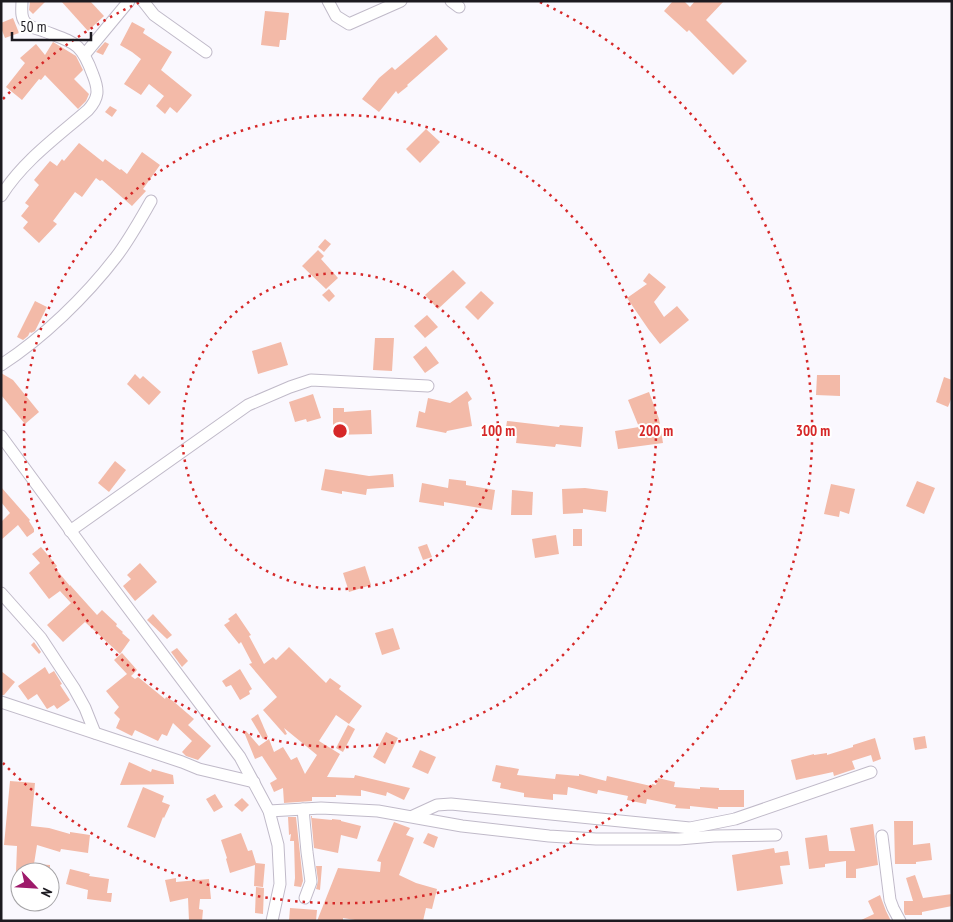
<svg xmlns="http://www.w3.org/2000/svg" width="953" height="922" font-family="'PT Sans Narrow',sans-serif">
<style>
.building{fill:#f3baa8}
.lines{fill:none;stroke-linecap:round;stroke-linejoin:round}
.street-casing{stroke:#c0bac9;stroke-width:13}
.street{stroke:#fff;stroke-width:11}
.ring{fill:none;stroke:#d62828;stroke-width:2.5;stroke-dasharray:2.5 5}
.centre{fill:#d62828;stroke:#fff;stroke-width:2.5}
.ring-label{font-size:15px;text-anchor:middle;font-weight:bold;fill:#d62828;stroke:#fff;stroke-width:4;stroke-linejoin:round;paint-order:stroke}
</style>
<rect width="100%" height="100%" fill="#faf8fe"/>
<!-- building -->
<g class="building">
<path d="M30 1H46L33 14 29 10Z"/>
<path d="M61 1H90L104 16 88 31Z"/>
<path d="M673 1H684L690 7 695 1H724L706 20 747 61 733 75 689 30 687 32 664 11Z"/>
<path d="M265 11 289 13 286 40H280L279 47 261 45Z"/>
<path d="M13 18 19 33 5 38 1 28V23Z"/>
<path d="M132 22 145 29 143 33 172 52 161 70 192 95 177 113 170 107 165 114 156 106 164 96 149 84 141 95 124 84 141 59 132 52 120 45Z"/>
<path d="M436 35 448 49 407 85 408 86 398 94 396 91 379 112 362 99 379 78 392 67 395 70Z"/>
<path d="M53 42 76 56 83 70 74 79 89 94 86 101 78 109 45 75 41 80 39 79 22 100 6 87 25 63 20 58 36 44 45 55Z"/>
<path d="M105 42 109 44 103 55 96 52Z"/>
<path d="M110 106 117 110 112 117 105 112Z"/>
<path d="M426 129 440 142 420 163 406 149Z"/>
<path d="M79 143 103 162 105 159 120 170 121 169 127 174 142 152 160 165 143 189 146 191 132 206 102 180 100 181 96 178 82 197 75 192 53 221 57 224 39 243 23 228 28 222 21 216 29 206 25 203 39 185 34 180 50 161 57 166 62 159 64 161Z"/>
<path d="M325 239 331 244 324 252 318 247Z"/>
<path d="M318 250 324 256 321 259 338 278 326 289 302 266Z"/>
<path d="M453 270 466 283 438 309 425 295Z"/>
<path d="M649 273 666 287 654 302 664 317 677 306 689 320 660 344 649 330 627 298 647 284 643 281Z"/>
<path d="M329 289 335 296 329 302 322 295Z"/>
<path d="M481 291 494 303 478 320 465 307Z"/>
<path d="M35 301 47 307 35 331 31 333 30 332 28 336 23 340 17 337Z"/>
<path d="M427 315 438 327 425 338 414 326Z"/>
<path d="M375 338H394L392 371 373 370Z"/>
<path d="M281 342 288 365 258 374 252 351Z"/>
<path d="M426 346 439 363 425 373 413 357Z"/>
<path d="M1 373 13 380 39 412 25 424 1 395Z"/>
<path d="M135 374 140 379 143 376 161 392 149 405 127 384Z"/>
<path d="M817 375H840V396L816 395Z"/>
<path d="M944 377 952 380V397L948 407 936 402Z"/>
<path d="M467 391 472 399 468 402 472 426 447 431 446 433 416 427 419 411 425 413 428 398 450 403Z"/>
<path d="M649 392 659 419 663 443 618 449 615 431 639 427 628 400Z"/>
<path d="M313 394 321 418 307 422 306 419 295 422 289 402Z"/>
<path d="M333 408H344V412L371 410 372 434 333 435Z"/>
<path d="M507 421 559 427 560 425 583 427 581 447 556 444 555 447 516 443 517 436 505 434Z"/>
<path d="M115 461 126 470 109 492 98 483Z"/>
<path d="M325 469 369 476 393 474 394 487 367 489 366 495 342 491V494L321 490Z"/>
<path d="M449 479 466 481V485L495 490 492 510 444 502V506L419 502 422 483 448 488Z"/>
<path d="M917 481 935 488 924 514 906 506Z"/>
<path d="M831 484 855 489 849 514 840 511 839 517 824 514Z"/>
<path d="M1 487 30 520 29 521 34 529V532L27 537 18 525 1 540V522L10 513 1 502Z"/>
<path d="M585 488 608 491 606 512 583 509V513L563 514 562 489Z"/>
<path d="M512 490 533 492 532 515H511Z"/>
<rect x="573" y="529" width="9" height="17"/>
<path d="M556 535 559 554 535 558 532 539Z"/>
<path d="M427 544 432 557 423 560 418 547Z"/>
<path d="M41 547 57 566 55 568 70 586V585L97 615 102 610 117 624 116 626 123 632 122 633 130 640 120 654 85 622 63 642 47 625 71 603 60 591 49 599 29 573 40 563 32 554Z"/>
<path d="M140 563 157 582 135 601 123 586 131 579 127 575Z"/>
<path d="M365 566 371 585 349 592 343 573Z"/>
<path d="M236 613 251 635 249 636 264 664 273 657 276 660 289 647 326 683 330 678 341 686 339 689 362 706 349 724 336 715 319 741 340 754 327 777 354 778 355 775 410 788 404 800 387 792 386 796 361 790V796L336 795V797H312V801L284 803 283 788 274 792 270 783 277 779 262 756 255 759 244 732 246 731 259 746 269 739 274 752 283 747 291 760 297 757 305 774 317 755 284 728 287 734 285 735 263 710 277 697 249 664 252 663 241 642 239 644 224 625 230 621 228 619Z"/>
<path d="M153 614 172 635 167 639 147 620Z"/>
<path d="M393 628 400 649 382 655 375 633Z"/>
<path d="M34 642 41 652 39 654 31 645Z"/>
<path d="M177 648 188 661 182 667 171 652Z"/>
<path d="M122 653 137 670 131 676 135 679 138 677 165 699 166 697 173 701 194 719 188 725 211 746 198 760 186 756 182 752 192 741 173 723 167 736 162 734 158 741 135 730 132 736 116 728 120 719 114 713 119 707 106 691 127 674 114 660Z"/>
<path d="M45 667 49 674 54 671 62 684 60 685 70 700 57 709 54 705 47 709 37 694 28 700 18 686Z"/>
<path d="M240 669 252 689 249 691 250 694 240 700 231 685 226 687 222 681Z"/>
<path d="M1 671 15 682 4 695H1Z"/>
<path d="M258 714 268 737 263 739 251 719Z"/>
<path d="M348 725 355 729 343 752 336 748Z"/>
<path d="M386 732 398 738 385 764 373 757Z"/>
<path d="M925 736 927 748 915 750 913 738Z"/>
<path d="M875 738 881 759 873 762 871 755 852 761 855 769 834 776 833 772 796 780 791 760 814 754V755L827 753V755L853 747V745Z"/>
<path d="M420 750 436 757 428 774 412 767Z"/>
<path d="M129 762 151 772 152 769 173 775 174 784 120 785Z"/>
<path d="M496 765 519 769 517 775 555 779 556 774 579 776V774L606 781 607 776 651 786 652 784 656 785 658 778 675 782 674 787 700 789V787L719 788V790H744V807H718V809L690 806V809L675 808 676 805 647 799 646 804 627 800 628 796 598 790 597 794 568 787 567 795 553 794V800L524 797V793L500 788 501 783 492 781Z"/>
<path d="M10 781 35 783 31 826 49 828 70 834V832L90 835 88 853 61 849 60 852 37 845 34 864 50 865V872H16L17 846 4 845Z"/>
<path d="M143 787 164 796 162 802 170 805 164 818 163 817 155 838 127 827Z"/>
<path d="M215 794 223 807 214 812 206 799Z"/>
<path d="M242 798 249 805 242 812 234 805Z"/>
<path d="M311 816H312V818L332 820V819L341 820V821L361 826 357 839 341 835 338 853 314 848Z"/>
<path d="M288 817H296L303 881 301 887 294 886 295 878 294 841H290L291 834 289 835Z"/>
<path d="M894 821H913V845L930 843 932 860 916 862V864H895Z"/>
<path d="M394 822 410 828 406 835 414 838 399 875 416 883 437 889 432 909 426 908 423 921H361L343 918V920L317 921 338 868 380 872 381 862 377 861Z"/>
<path d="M873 824 878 865 856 869V878H846V861L825 864V867L809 869 805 838 827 835 829 851H855L850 828Z"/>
<path d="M241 833 248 851 252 850 256 863 265 864 263 887 254 886 255 865 230 873 226 859 227 858 221 840Z"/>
<path d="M428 833 438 837 434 848 423 843Z"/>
<path d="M774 848 775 853 788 851 790 865 780 866 783 884 737 891 732 855Z"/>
<path d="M316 866H322L320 890 316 889 318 881Z"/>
<path d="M70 869 90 874 89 876 109 879 107 893H112L111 902 87 899 88 890 66 884Z"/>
<path d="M915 875 923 898 952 894V906L922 912V915H905L904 912V901H913L906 878Z"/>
<path d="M176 878V882L209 879 211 899H200L199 909 203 910 202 921H189L188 898 170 902 165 880Z"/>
<path d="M256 887 264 888 263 914 255 913Z"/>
<path d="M880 895 886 911 891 921H859L874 914 868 901Z"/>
<path d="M290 908 317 910 316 921H289Z"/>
</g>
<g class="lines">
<!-- street casing -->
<g class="street-casing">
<g id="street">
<path d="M143 1 154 15 206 52"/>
<path d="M328 1 336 16 349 24 401 1"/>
<path d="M451 1 459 7"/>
<path d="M85 54 129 1"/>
<path d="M1 196C23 161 57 137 88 110 99 98 99 90 93 75 81 42 75 43 44 31 38 29 31 28 26 23 20 18 22 8 22 1"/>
<path d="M1 365C43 338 86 296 116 257 129 240 140 220 151 201"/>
<path d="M1 436 95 564 240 757 269 811 278 845 280 884 272 921"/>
<path d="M70 531 248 405 290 387 311 380 428 386"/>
<path d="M1 593 41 638 74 688 85 708 95 733"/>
<path d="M1 702 182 762 199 769 254 782"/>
<path d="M303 809 307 852 311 882 305 898"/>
<path d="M269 811 321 808 378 811 462 826 549 836 596 839H679L714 836 776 835"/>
<path d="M413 816 437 805 451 804 690 828 735 819 871 772"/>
<path d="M882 836 890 900 893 908 900 921"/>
</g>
</g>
<!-- street -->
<use href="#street" class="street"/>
</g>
<!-- distance rings -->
<g class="ring">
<circle cx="340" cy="431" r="158"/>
<circle cx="340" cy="431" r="316"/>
<path d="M3 99A473 473 0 0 1 140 2M540 2A473 473 0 1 1 3 763"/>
</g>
<circle cx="340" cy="431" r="8" class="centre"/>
<g class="ring-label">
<text x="498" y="436">100 m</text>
<text x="656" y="436">200 m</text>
<text x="813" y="436">300 m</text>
</g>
<!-- border -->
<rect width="953" height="922" fill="none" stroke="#1c1a20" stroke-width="5"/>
<!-- north arrow -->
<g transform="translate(35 887) rotate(115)"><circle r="24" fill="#ffffff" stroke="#a4a3a6"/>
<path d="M0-4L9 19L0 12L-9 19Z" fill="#9e1a6b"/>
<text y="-8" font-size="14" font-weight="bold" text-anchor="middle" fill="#1c1a20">N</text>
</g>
<!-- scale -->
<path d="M12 32v8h79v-8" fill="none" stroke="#1c1a20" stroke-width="2.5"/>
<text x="20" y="32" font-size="15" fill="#1c1a20" stroke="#ffffff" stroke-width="4" paint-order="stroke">50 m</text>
</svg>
